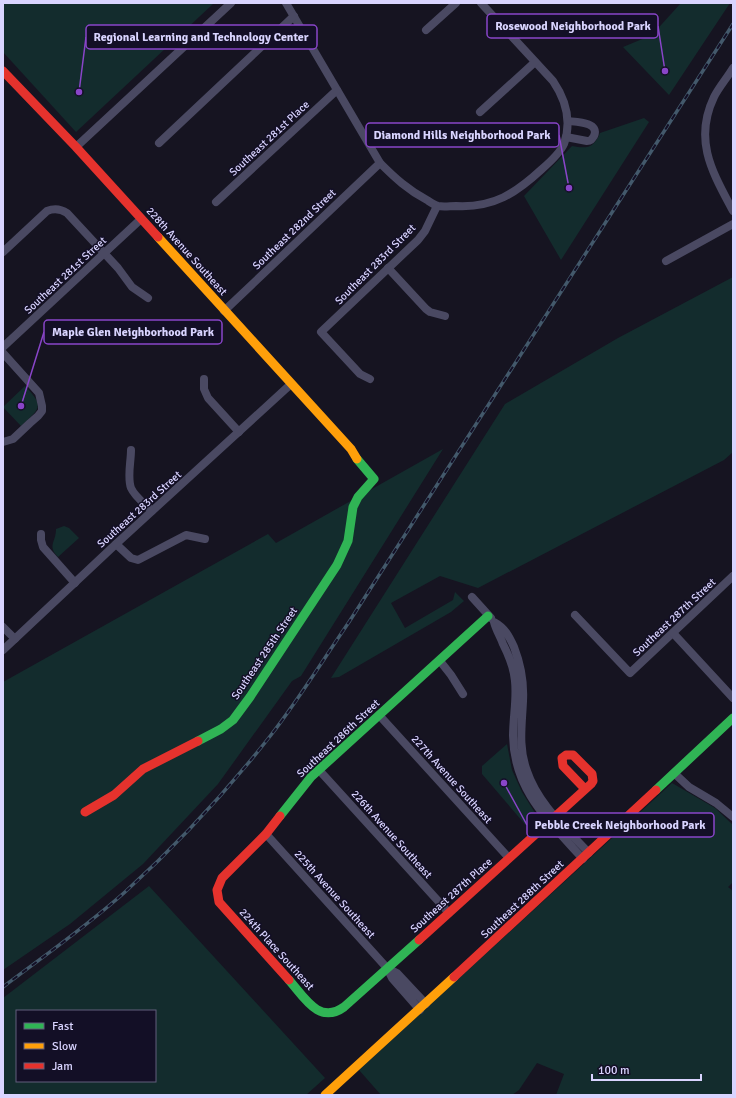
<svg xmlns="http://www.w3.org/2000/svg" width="736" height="1098" font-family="Signika,sans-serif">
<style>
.green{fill:#132c2d;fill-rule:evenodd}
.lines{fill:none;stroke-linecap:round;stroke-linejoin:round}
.street{stroke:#4a4962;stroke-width:8}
.fast{stroke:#30b455;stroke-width:9}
.slow{stroke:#ff9f0a;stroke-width:9}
.jam{stroke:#e5322d;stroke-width:9}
.rail-casing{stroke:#43596b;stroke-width:3.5}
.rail{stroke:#130f26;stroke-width:2;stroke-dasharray:6;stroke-linecap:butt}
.labels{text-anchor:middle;stroke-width:3;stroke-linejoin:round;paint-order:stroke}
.street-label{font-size:11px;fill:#d9d4ff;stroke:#130f26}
.leader{fill:none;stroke:#8945c9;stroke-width:1.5}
.callout-dot{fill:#8945c9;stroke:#130f26;stroke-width:1.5}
.callout{fill:#130f26;stroke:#8945c9;stroke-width:1.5}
.callout-label{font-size:12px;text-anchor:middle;font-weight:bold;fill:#d9d4ff}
</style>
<rect width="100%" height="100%" fill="#161421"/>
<!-- green -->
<g class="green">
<path d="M3 3H214L76 132 3 52Z"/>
<path d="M681 3H730L669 95 623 47 652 35Z"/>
<path d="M644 118 649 122 561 260 524 196 572 146C587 149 594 148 600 133Z"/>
<path d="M733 277V452L724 460 478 588 440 576 391 603 405 628 453 600 455 592 464 601 451 612 339 677 331 678 505 404 618 338Z"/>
<path d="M25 386C45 407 40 408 21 426L3 407Z"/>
<path d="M443 449 301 676 292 681 218 784 143 864 70 924 3 970V682L268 534 276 543Z"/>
<path d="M64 526 69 528 79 538 58 557C47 545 56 543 56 529Z"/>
<path d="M507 744 512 770 522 792 537 816 538 819 529 829 482 774V766Z"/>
<path d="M672 783 715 808 733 825V882L728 887 733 891V1095H556L564 1074 537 1063 519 1090 512 1095H381L359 1070Z"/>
<path d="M149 886 325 1078 306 1095H3V998ZM17 1011H155V1081H17Z"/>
</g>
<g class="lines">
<!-- street -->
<g class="street">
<path d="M286 3 380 163C395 178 408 190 427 200 430 202 434 205 438 206 444 207 450 206 456 206 494 208 516 193 542 169 550 162 560 153 564 144 572 121 566 100 553 81L481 3"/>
<path d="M426 30 456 3"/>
<path d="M733 68C727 78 719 87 714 97 693 141 713 173 733 211"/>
<path d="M480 112 535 62"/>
<path d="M566 137 587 141C591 141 592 139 594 136 600 122 576 122 568 121"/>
<path d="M159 143 294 16"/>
<path d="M76 147 231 3"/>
<path d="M216 202 337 90"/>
<path d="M3 252 47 211C54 208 61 209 67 213L118 268 132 287 148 298"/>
<path d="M666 261 733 224"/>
<path d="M388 268 426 309 430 312 445 316"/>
<path d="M224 311 380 163"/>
<path d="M3 347 141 219"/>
<path d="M3 353 39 393 42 406V411L38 416 30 423 13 439 3 442"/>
<path d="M204 379V389L208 398 239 432"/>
<path d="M370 379 360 374 321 332 418 240 425 231 437 206"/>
<path d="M131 450C131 462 127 477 131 488 135 497 145 504 152 511"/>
<path d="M41 534V540L43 547 75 583"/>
<path d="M116 544 131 558 138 560 186 535 205 539"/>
<path d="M472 597 491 618"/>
<path d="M575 615 630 673 733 576"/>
<path d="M3 627 15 639"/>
<path d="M673 633 733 698"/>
<path d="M3 650 116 544 291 384"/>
<path d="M440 661 451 675 463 694"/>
<path d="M379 715 509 858"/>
<path d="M319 770 449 913"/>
<path d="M674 773 689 787 716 803 733 817"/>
<path d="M266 834 387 968"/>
<path d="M583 859C549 821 514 791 513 736 513 717 517 700 515 681 514 668 509 656 503 644 500 636 496 630 494 622 505 628 509 636 514 647 521 665 524 683 523 701 522 725 518 747 527 771 538 804 566 828 589 853"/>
<path d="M420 1010 392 978 387 968 397 973 426 1004"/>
</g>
<!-- fast -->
<g class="fast">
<path d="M198 741 221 729 233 720 250 697 337 565 348 541 353 507 358 497 374 479 357 459"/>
<path d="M656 790 733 718"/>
<path d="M280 816 311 777 488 616"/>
<path d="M289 980C304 997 319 1025 344 1007L419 940"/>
</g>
<!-- slow -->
<g class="slow">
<path d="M158 237 351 449 357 459"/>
<path d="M325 1095 454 977"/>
</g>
<!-- jam -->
<g class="jam">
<path d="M3 71 76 147 158 237"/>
<path d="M85 812 114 795 143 769 198 741"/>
<path d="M280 816 266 834 222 878 217 890 219 902 289 980"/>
<path d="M419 940 591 784 593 781 592 774 573 755H566L562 758 563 766 585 789"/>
<path d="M454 977 656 790"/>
</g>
<!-- rail casing -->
<g class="rail-casing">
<path id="rail" d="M3 987C44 956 87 926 125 892 178 844 227 791 271 735 299 699 323 660 349 622L733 24"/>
</g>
<!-- rail -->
<use href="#rail" class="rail"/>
</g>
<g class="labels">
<!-- street labels -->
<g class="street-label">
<text transform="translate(269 138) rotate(-43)" y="4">Southeast 281st Place</text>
<text transform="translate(294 229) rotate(-44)" y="4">Southeast 282nd Street</text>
<text transform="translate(187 251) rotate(48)" y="4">228th Avenue Southeast</text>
<text transform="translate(375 264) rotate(-45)" y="4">Southeast 283rd Street</text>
<text transform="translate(65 275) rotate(-43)" y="4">Southeast 281st Street</text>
<text transform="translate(139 509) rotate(-42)" y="4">Southeast 283rd Street</text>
<text transform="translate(674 617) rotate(-43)" y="4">Southeast 287th Street</text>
<text transform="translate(264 653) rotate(-56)" y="4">Southeast 285th Street</text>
<text transform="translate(338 738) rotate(-43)" y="4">Southeast 286th Street</text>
<text transform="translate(452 779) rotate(48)" y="4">227th Avenue Southeast</text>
<text transform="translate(392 834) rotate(48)" y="4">226th Avenue Southeast</text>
<text transform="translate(335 894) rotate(48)" y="4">225th Avenue Southeast</text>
<text transform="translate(451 895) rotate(-42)" y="4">Southeast 287th Place</text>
<text transform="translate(522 899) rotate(-43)" y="4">Southeast 288th Street</text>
<text transform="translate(277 949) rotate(48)" y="4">224th Place Southeast</text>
</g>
</g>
<!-- callouts -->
<path class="leader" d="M665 71L658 26M79 92L86 37M569 188L559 135M21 406L44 332M504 783L527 825"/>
<g class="callout-dot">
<circle cx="665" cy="71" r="4"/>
<circle cx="79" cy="92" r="4"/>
<circle cx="569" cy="188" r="4"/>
<circle cx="21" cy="406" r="4"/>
<circle cx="504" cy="783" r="4"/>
</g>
<g class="callout">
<rect x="487" y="14" width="171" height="24" rx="4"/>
<rect x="86" y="25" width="231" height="24" rx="4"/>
<rect x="366" y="123" width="193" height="24" rx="4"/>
<rect x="44" y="320" width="178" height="24" rx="4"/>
<rect x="527" y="813" width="187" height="24" rx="4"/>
</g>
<g class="callout-label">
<text x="573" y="30">Rosewood Neighborhood Park</text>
<text x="201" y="41">Regional Learning and Technology Center</text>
<text x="462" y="139">Diamond Hills Neighborhood Park</text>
<text x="133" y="336">Maple Glen Neighborhood Park</text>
<text x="620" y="829">Pebble Creek Neighborhood Park</text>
</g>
<!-- border -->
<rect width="736" height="1098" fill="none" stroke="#d9d4ff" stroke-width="8"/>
<!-- legend -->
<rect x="16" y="1010" width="140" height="72" fill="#130f26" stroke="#625e7d"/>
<rect x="24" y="1023" width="20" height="6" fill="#30b455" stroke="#625e7d"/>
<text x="52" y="1030" font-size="12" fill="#d9d4ff">Fast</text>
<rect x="24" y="1043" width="20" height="6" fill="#ff9f0a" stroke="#625e7d"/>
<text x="52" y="1050" font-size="12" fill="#d9d4ff">Slow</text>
<rect x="24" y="1063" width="20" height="6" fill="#e5322d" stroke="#625e7d"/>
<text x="52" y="1070" font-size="12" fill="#d9d4ff">Jam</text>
<!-- scale -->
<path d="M592 1074v6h109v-6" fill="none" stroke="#d9d4ff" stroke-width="2"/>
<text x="598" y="1074" font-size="12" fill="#d9d4ff" stroke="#130f26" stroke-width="3" paint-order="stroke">100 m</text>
</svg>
